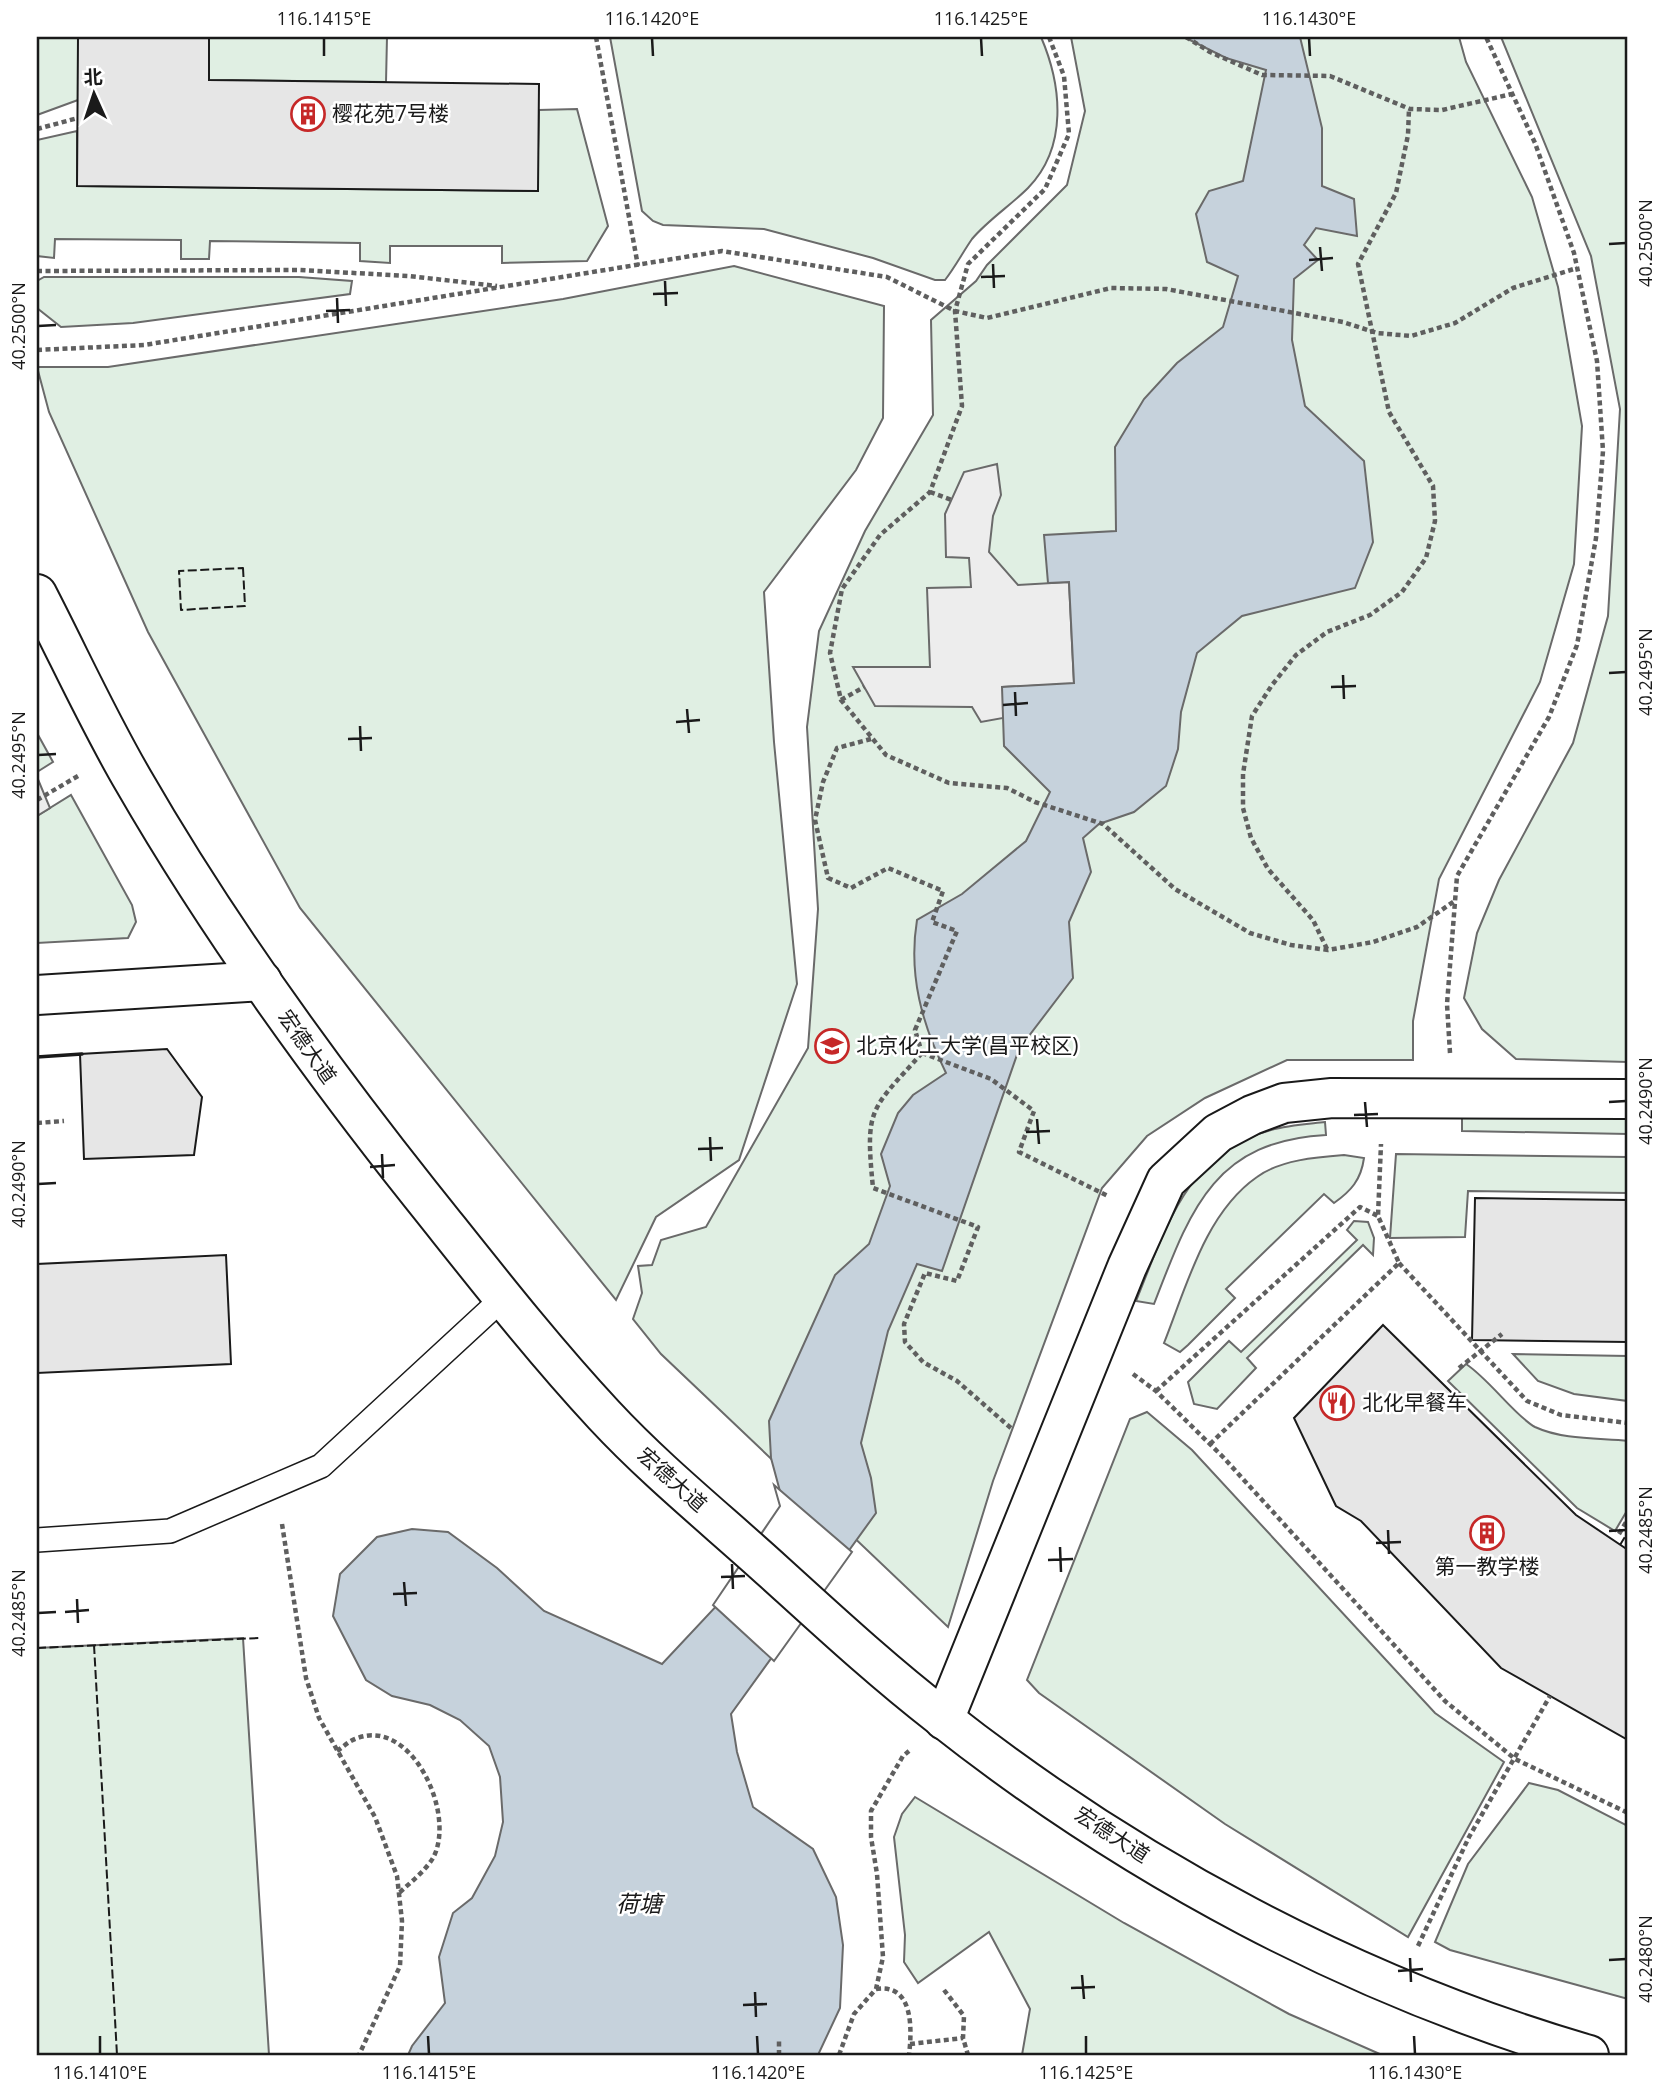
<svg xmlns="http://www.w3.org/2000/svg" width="1665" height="2092" font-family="'Open Sans','Noto Sans SC',sans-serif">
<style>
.green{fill:#e0efe3;stroke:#6a6a6a;stroke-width:2}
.parking{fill:#ededed;stroke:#6a6a6a;stroke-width:2}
.water{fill:#c6d2dc;stroke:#6a6a6a;stroke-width:2}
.pier{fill:#fff;stroke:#6a6a6a;stroke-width:2}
.building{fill:#e6e6e6;stroke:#1a1a1a;stroke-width:2}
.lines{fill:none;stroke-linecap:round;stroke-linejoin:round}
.lane-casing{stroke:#1a1a1a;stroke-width:26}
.street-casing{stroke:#1a1a1a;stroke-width:42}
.path{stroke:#5f5f5f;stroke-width:4.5;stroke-dasharray:5 3.5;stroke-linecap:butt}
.lane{stroke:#fff;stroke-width:23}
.street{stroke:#fff;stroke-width:38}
.path-bridge{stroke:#5f5f5f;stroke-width:4.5;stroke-dasharray:5 3.5;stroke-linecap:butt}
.fence{stroke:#1a1a1a;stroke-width:2;stroke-dasharray:9 3.5;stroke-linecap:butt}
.wall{stroke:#1a1a1a;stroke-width:3.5}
.ticks{fill:none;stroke:#1a1a1a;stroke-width:2.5}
.labels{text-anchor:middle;stroke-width:5;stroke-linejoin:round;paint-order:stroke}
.poi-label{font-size:21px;fill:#1a1a1a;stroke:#fff;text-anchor:start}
.street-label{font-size:21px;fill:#1a1a1a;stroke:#fff}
.water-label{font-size:23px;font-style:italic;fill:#1a1a1a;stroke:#fff}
.neatline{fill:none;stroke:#1a1a1a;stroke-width:2.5}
.ticks-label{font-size:18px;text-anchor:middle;fill:#1a1a1a}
</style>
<rect width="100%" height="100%" fill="#fff"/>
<!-- green -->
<g class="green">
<path d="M37 37H78V100L37 115Z"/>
<path d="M209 37H387L386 82 209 80Z"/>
<path d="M610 37H1041C1062 86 1068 147 1028 188 1010 206 988 220 972 239 963 252 955 267 945 280H935L873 258 764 229 663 225 653 221 642 211Z"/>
<path d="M1071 37H1459L1466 62 1532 197 1558 287 1582 426 1574 564 1540 682 1439 879 1413 1021V1060H1287L1205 1098 1147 1136 1102 1188 993 1481 948 1627 661 1354 633 1319 642 1293 638 1266 652 1265 661 1240 706 1227 808 1048 818 909 807 727 819 631 865 531 933 415 931 320 976 281 987 265 1067 185 1085 111Z"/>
<path d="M1501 37H1628V1062L1516 1059 1482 1029 1464 998 1477 933 1499 880 1573 743 1608 616 1620 409 1591 256Z"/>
<path d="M577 109 608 226 587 261 502 263V246H390V263L360 261V243L210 241 209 259H181V240L55 239 54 258 37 256V140L77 131V186L537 191 539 110Z"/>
<path d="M734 266 884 306 883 418 856 470 764 592 774 742 797 984 739 1160 656 1217 616 1300 300 908 148 632 49 412 37 367H108L563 299Z"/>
<path d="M44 277H299L352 281 350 294 133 323 61 327 37 308V281Z"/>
<path d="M37 733 53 762 37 772Z"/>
<path d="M71 795 132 905 136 922 128 938 37 943V816Z"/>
<path d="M1462 1115 1628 1118V1134L1462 1131Z"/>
<path d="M1325 1122 1326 1135C1213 1141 1190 1211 1154 1304L1136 1301C1166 1228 1186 1153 1271 1130 1288 1125 1307 1124 1325 1122Z"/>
<path d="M1396 1154 1628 1157V1193L1468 1191 1465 1237 1390 1238Z"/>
<path d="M1344 1155 1364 1158C1361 1180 1351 1191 1334 1203L1324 1194 1226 1289 1235 1298 1188 1345 1180 1352 1164 1343C1186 1288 1205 1213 1257 1177 1280 1160 1317 1157 1344 1155Z"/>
<path d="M1354 1221 1368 1222 1374 1238 1373 1255 1363 1245 1247 1358 1256 1368 1217 1409 1194 1404 1188 1382 1229 1341 1241 1352 1357 1240 1347 1230Z"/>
<path d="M1513 1354 1628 1356V1401L1574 1394 1538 1381Z"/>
<path d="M1466 1364C1489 1379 1516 1417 1535 1427 1563 1440 1599 1438 1628 1441V1509L1615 1531 1577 1508 1448 1381Z"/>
<path d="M1147 1412 1192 1450 1435 1713 1504 1762 1408 1937 1225 1824 1039 1693 1027 1680 1130 1419Z"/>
<path d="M243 1638 269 2055H37V1648Z"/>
<path d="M1529 1783 1558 1790 1628 1826V1999L1450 1950 1435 1942 1468 1864Z"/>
<path d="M915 1797 1124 1923 1289 2014 1382 2055H1022L1030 2009 989 1932 918 1983 904 1962 905 1935 894 1837 902 1814Z"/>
</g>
<!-- parking -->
<g class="parking">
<path d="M997 464 1001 495 993 516 989 552 1018 585 1069 582 1074 684 1003 687V718L981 722 972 707 875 706 853 667H930L927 588 971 587 969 558 946 557 945 514 964 472Z"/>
<path d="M37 777 50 808 37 816Z"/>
</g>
<!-- water -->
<path class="water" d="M1184 37H1300L1322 128V186L1354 199 1357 236 1316 228 1304 245 1318 260 1294 279 1292 340 1305 406 1364 461 1373 542 1355 588 1242 616 1197 653 1181 712 1178 749 1166 786 1134 812 1099 824 1083 838 1091 872 1069 922 1073 978 1019 1049 942 1271 917 1264 888 1331 861 1443 871 1478 876 1513 731 1714 737 1752 753 1807 813 1849 836 1897 843 1945 840 2008 818 2055H408L412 2046 445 2003 439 1957 453 1913 472 1898 495 1856 503 1822 500 1777 489 1746 460 1720 430 1705 392 1696 366 1680 333 1616 340 1574 377 1537 412 1529 448 1532 497 1568 544 1611 662 1664 723 1599 784 1506 771 1458 769 1421 835 1275 869 1244 890 1186 881 1154 898 1113 913 1095 946 1073C922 1024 908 975 917 920L962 894 1026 841 1050 792 1004 746 1002 687 1074 683 1069 582 1048 583 1044 535 1116 531 1115 447 1144 399 1177 363 1223 327 1238 276 1207 262 1196 214 1209 191 1243 181 1266 70 1226 58Z"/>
<!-- pier -->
<path class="pier" d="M774 1485 852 1552 774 1661 713 1605 780 1506Z"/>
<!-- building -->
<g class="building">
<path d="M78 37H209V80L539 84 538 191 77 186Z"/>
<path d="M167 1049 202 1097 194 1155 84 1159 80 1054Z"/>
<path d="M1475 1198 1628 1200V1342L1472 1340Z"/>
<path d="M226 1255 231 1364 37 1373V1264Z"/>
<path d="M1383 1325 1576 1515 1628 1550V1740L1501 1668 1361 1521 1336 1506 1294 1418Z"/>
</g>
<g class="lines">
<!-- lane casing -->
<g class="lane-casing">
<path id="lane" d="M37 1540 170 1531 321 1466 503 1298"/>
</g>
<!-- street casing -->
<g class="street-casing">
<g id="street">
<path d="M37 594C69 656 98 720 133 780 217 926 316 1063 421 1195 481 1270 539 1345 604 1415 656 1471 717 1520 774 1572 828 1621 882 1671 940 1716 1131 1867 1355 1987 1589 2055"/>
<path d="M37 995 262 981"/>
<path d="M944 1720 1127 1267 1166 1181 1218 1133 1252 1115 1284 1103 1332 1098 1628 1099"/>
</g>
</g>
<!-- path -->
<g class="path">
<path d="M596 37 638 266"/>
<path d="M1049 37 1064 76 1069 134 1045 189 968 264 955 311 962 406 930 492 880 535 842 589 830 653 841 700 886 755 949 783 1007 788 1035 802 1103 824 1175 889 1250 933 1291 945 1328 950 1373 942 1417 927 1456 900"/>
<path d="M1186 37 1210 52 1262 75 1330 76 1410 109 1442 110 1512 94"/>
<path d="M37 129 78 118"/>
<path d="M37 271 299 270 409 276 497 286"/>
<path d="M37 350 144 345 722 251 887 277 955 311 987 318 1111 288 1166 289 1343 322 1377 333 1411 336 1455 323 1513 288 1577 268"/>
<path d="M930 492 952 500"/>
<path d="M841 700 864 687"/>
<path d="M871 739 837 748 823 782 815 820 828 878 851 888 888 868 943 891 932 922 957 931 915 1030 922 1053"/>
<path d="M37 800 78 776"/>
<path d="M1327 949 1313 920 1268 869 1251 838 1243 808V774L1252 716 1272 685 1296 655 1327 632 1370 615 1402 592 1426 558 1435 521 1433 486 1389 412 1358 264 1396 193 1408 135 1409 109"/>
<path d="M922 1053C870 1111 865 1107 873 1188L978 1227 957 1281 925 1273 904 1324 905 1342 923 1362 957 1381 1012 1429"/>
<path d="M922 1053 991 1079 1034 1111 1019 1152 1108 1196"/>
<path d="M1450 1053 1447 1004 1457 876 1549 717 1577 645 1596 538 1603 451 1597 361 1574 253 1535 143 1486 37"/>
<path d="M37 1123 64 1121"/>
<path d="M1399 1263 1527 1401 1561 1415 1628 1423"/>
<path d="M1133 1374 1156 1391 1223 1457 1445 1701 1515 1759 1628 1813"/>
<path d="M1156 1391 1360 1207 1378 1216"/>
<path d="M1210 1444 1399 1263 1378 1216 1381 1144"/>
<path d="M282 1524 306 1678 319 1718 375 1817 397 1876 402 1921 400 1966 359 2055"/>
<path d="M1619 1534 1628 1519"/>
<path d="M337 1751C343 1747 349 1741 355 1739 411 1715 457 1814 433 1858 425 1871 411 1882 399 1893"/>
<path d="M1418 1946 1469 1837 1550 1696"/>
<path d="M876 1989C914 1983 912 2030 909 2055"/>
<path d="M944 1990 964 2016 963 2038 968 2055"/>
<path d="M910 2044 963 2038"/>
<path d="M779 2055V2040"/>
<path d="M839 2055 854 2014 876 1989 883 1957 877 1874 871 1837V1811L903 1756 909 1751"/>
</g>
<!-- lane -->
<use href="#lane" class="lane"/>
<!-- street -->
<use href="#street" class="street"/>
<!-- path-bridge -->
<path class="path-bridge" d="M1459 1368 1502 1334"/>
<!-- fence -->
<g class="fence">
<path d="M243 568 245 606 181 610 179 571Z"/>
<path d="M1620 1545 1628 1532"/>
<path d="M94 1645 117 2055"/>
<path d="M37 1648 259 1638"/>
</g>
<!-- wall -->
<path class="wall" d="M37 1057 82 1054"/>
</g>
<!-- ticks -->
<path class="ticks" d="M324 38V56M652 38 653 56M981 38 982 56M1309 38 1310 56M1609 244 1626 243M1320 247 1322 271M1309 260 1333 258M993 264 994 288M981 277 1005 276M665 281 666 306M653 294 678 293M337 298 338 323M326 311 350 310M38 326 56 325M1609 673 1626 672M1343 675 1344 699M1331 687 1356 686M1015 692 1016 716M1003 705 1028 703M687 709 689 733M676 722 700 720M360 726 361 751M348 739 372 738M38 755 56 754M1365 1102 1367 1127M1609 1102 1626 1101M1354 1115 1378 1114M1037 1119 1039 1144M1026 1132 1050 1131M710 1137 711 1161M698 1149 723 1148M382 1154 383 1178M370 1167 395 1165M38 1184 56 1183M1388 1530 1389 1554M1609 1531 1626 1530M1376 1543 1401 1542M1060 1547 1061 1572M1048 1560 1073 1559M732 1564 733 1589M721 1577 745 1576M404 1582 406 1606M393 1594 417 1593M77 1599 78 1623M65 1612 89 1610M38 1613 56 1612M1410 1958 1411 1982M1609 1960 1626 1959M1398 1971 1423 1969M1082 1975 1084 1999M1071 1988 1095 1987M755 1992 756 2017M743 2005 767 2004M100 2036V2054M428 2036 429 2054M757 2036 758 2054M1086 2036V2054M1414 2036 1415 2054"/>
<!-- icons -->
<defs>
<g id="building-ring" transform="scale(1.75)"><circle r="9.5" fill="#fff" stroke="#c62828" stroke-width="1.5"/><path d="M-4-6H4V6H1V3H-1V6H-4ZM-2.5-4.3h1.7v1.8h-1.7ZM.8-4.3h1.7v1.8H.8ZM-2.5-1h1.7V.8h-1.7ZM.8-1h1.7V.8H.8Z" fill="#c62828"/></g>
<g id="university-ring" transform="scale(1.75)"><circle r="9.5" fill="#fff" stroke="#c62828" stroke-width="1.5"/><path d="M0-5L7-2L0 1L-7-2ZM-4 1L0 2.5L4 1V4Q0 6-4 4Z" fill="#c62828"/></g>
<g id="restaurant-ring" transform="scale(1.75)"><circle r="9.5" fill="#fff" stroke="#c62828" stroke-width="1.5"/><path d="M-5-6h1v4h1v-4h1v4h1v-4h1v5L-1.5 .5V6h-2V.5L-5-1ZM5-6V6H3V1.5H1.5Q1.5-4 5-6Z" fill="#c62828"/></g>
</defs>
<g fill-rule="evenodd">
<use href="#building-ring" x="308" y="114"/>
<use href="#university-ring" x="832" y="1046"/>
<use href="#restaurant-ring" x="1337" y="1403"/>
<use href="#building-ring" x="1487" y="1533"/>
</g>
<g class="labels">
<!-- poi labels -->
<g class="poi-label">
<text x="332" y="121">樱花苑7号楼</text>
<text x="856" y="1053">北京化工大学(昌平校区)</text>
<text x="1362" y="1410">北化早餐车</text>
<text x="1487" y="1574" text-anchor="middle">第一教学楼</text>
</g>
<!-- street labels -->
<g class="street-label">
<text transform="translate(307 1047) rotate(55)" y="7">宏德大道</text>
<text transform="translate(672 1480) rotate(42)" y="7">宏德大道</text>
<text transform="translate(1112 1835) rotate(33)" y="7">宏德大道</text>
</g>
<!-- water labels -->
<g class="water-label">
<text x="639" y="1912">荷塘</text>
</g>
</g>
<!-- border -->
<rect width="1665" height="2092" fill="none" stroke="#ffffff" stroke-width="77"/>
<!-- north arrow -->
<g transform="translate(94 94) rotate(357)" stroke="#ffffff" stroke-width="5" paint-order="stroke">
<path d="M0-5L12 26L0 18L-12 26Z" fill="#1a1a1a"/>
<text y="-10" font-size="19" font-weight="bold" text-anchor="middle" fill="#1a1a1a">北</text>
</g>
<rect x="38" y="38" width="1588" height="2016" class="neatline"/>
<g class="ticks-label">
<text x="324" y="25">116.1415°E</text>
<text x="652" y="25">116.1420°E</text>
<text x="981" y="25">116.1425°E</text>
<text x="1309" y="25">116.1430°E</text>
<text transform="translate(1646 243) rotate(-90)" y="6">40.2500°N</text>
<text transform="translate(19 326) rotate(-90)" y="6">40.2500°N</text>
<text transform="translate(1646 672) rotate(-90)" y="6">40.2495°N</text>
<text transform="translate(19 755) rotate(-90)" y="6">40.2495°N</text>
<text transform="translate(1646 1101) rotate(-90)" y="6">40.2490°N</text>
<text transform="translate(19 1184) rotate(-90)" y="6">40.2490°N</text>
<text transform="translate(1646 1530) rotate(-90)" y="6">40.2485°N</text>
<text transform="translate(19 1613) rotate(-90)" y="6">40.2485°N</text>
<text transform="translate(1646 1959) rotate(-90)" y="6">40.2480°N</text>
<text x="100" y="2079">116.1410°E</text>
<text x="429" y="2079">116.1415°E</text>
<text x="758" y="2079">116.1420°E</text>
<text x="1086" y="2079">116.1425°E</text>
<text x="1415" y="2079">116.1430°E</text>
</g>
</svg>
